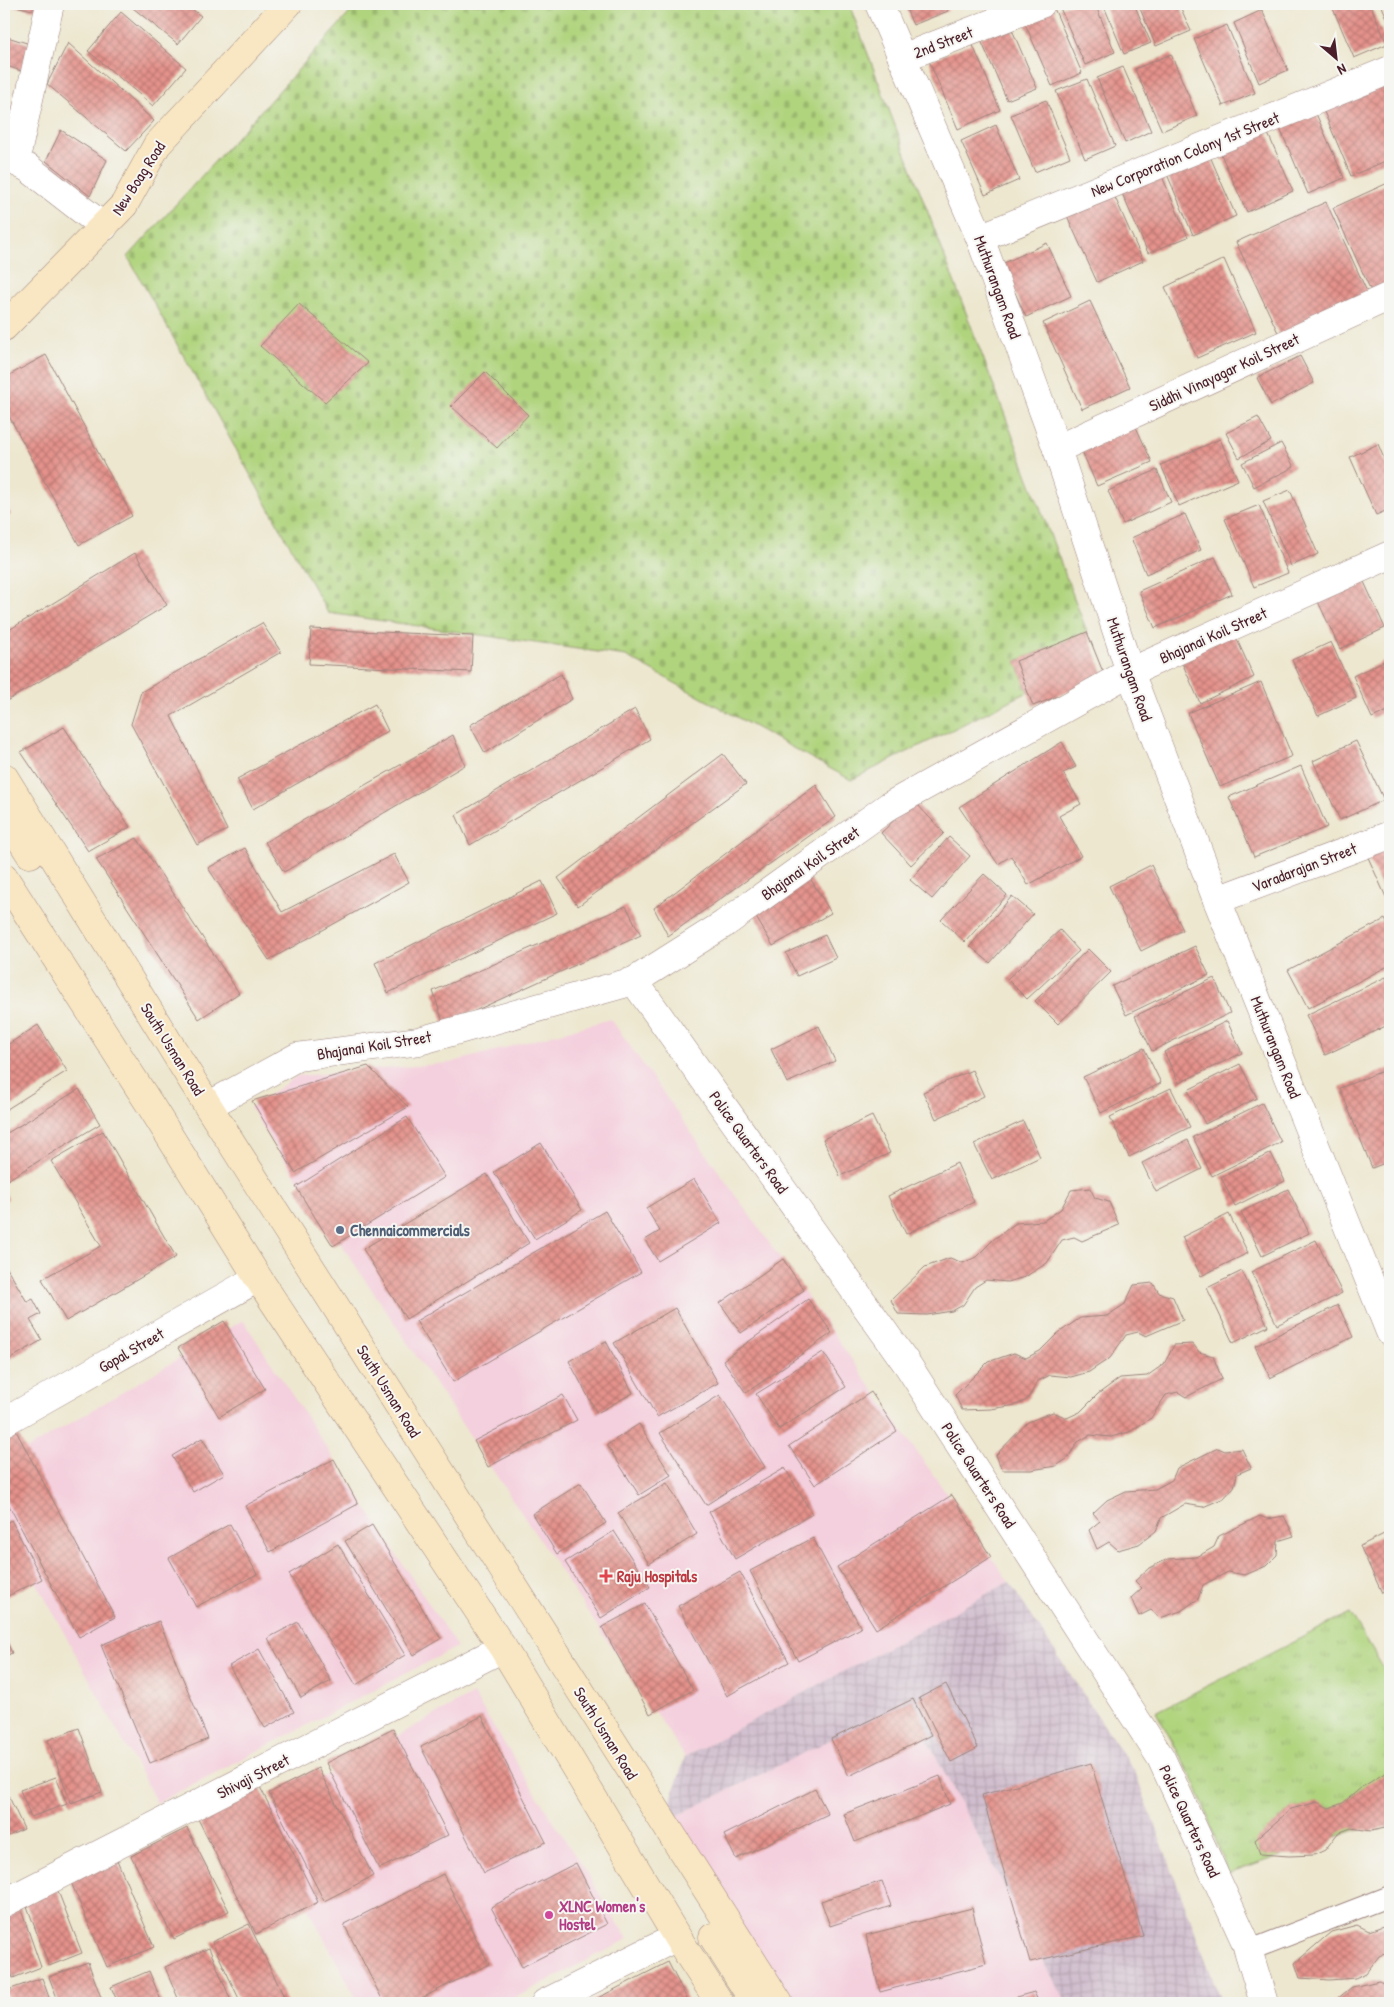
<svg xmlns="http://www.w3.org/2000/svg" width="1394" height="2007" font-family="'Patrick Hand',sans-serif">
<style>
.built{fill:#f4cfdd}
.industrial{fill:url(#industrial-grid)}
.grass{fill:url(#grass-tufts);stroke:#7d7a54}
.cemetery{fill:url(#cemetery-stones);stroke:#7d7a54}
.building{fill:url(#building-cross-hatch)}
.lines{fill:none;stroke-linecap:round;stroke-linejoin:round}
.lane-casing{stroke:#9c837d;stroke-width:22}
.street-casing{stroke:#9c837d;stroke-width:29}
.secondary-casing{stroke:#9c837d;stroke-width:29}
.lane{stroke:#fff;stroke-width:20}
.street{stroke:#fff;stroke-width:28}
.secondary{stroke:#f9e7c3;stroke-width:28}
.service-dot{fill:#5c6f8a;stroke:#f6f6f2;stroke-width:2}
.health-dot{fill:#e0444e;stroke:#f6f6f2;stroke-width:2}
.hotel-dot{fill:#d1479c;stroke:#f6f6f2;stroke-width:2}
.labels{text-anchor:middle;stroke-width:4;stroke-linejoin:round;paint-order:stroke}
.street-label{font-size:16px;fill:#4a1f2b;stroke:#f6f6f2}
.service-label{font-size:16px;font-weight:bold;fill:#4e5e75;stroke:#f6f6f2;text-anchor:start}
.health-label{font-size:16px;font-weight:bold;fill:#be3a42;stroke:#f6f6f2;text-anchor:start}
.hotel-label{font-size:16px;font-weight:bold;fill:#b23c85;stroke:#f6f6f2;text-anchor:start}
</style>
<defs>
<pattern id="industrial-grid" width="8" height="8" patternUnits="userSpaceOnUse" patternTransform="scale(1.25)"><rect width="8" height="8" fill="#d0bdcd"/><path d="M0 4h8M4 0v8" fill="none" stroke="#b4a2b0"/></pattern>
<pattern id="grass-tufts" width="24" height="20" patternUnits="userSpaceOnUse" patternTransform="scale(1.25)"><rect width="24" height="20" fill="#b0d47e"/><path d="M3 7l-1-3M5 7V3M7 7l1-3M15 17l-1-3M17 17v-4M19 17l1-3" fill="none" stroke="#99b66d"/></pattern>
<pattern id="cemetery-stones" width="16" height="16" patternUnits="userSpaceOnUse" patternTransform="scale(1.25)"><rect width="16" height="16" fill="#b0d47e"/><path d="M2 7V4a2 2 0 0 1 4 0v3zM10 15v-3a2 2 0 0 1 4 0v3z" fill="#99b66d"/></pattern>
<pattern id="building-cross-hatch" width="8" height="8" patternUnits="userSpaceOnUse" patternTransform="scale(1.25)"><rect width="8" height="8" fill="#e4928b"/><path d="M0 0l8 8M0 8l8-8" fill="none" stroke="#bb7772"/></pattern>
</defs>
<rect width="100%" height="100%" fill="#f6f6f2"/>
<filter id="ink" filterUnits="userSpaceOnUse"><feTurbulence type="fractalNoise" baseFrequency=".02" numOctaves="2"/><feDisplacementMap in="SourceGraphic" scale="10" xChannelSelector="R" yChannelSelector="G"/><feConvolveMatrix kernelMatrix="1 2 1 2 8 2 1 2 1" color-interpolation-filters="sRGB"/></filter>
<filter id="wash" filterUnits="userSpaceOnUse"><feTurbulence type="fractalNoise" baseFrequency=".0096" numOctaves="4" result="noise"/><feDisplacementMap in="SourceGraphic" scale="20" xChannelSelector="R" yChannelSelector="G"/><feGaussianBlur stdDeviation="1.12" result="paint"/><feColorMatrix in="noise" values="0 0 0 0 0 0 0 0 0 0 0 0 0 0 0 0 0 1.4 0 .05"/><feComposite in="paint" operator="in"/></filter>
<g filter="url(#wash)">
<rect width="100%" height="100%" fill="#ede7cf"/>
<!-- built -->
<g class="built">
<path d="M611 1019 1009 1582 685 1757 250 1108 297 1076 450 1063Z"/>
<path d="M243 1320 457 1647 157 1803 4 1523V1463Z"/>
<path d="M473 1694 628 1939 505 2003H359L257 1814Z"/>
<path d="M907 1702 1066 2003H785L664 1822Z"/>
</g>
<!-- industrial -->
<path class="industrial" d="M1009 1582 1135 1772 1222 2003H1066L907 1702 664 1822 685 1757Z"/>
<!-- grass -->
<path class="grass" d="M1350 1613 1390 1679V1818L1228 1874 1197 1787 1156 1712Z"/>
<!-- cemetery -->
<path class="cemetery" d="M358 4H849L1087 632 1016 661 1028 692 851 780 626 656 328 613 128 257Z"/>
<g id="blocks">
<!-- building -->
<g class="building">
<path d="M5 4H39L38 11Z"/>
<path d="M128 4H185L201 16 178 44Z"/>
<path d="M904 4H945L948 11 913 25Z"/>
<path d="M1070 4H1095L1115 52 1085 65 1060 8Z"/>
<path d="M1103 4H1134L1151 43 1124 54Z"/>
<path d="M1138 4H1179L1191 31 1156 46Z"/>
<path d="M1331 4H1370L1387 44 1354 58Z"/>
<path d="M1381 4H1390V25Z"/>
<path d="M1053 6 1082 73 1052 86 1023 19Z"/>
<path d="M1262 10 1288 70 1259 83 1234 23Z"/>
<path d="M121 12 186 68 153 106 88 51Z"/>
<path d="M1010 25 1037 88 1007 100 980 38Z"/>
<path d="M1227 25 1255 93 1223 106 1194 39Z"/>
<path d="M4 36 30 44 21 71 4 65Z"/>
<path d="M68 43 154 121 126 151 47 84Z"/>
<path d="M972 43 1000 110 958 129 929 61Z"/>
<path d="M1171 54 1197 116 1162 131 1135 69Z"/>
<path d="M1123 67 1151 131 1125 143 1097 78Z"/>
<path d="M1087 79 1115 146 1085 159 1056 91Z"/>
<path d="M1383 82 1390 100V159L1351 176 1322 107Z"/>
<path d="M1046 100 1070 157 1035 172 1011 115Z"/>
<path d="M4 103 11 106 4 125Z"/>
<path d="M1314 109 1344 178 1308 194 1278 124Z"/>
<path d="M996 125 1019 180 985 195 961 141Z"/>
<path d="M1266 129 1293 191 1247 212 1219 150Z"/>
<path d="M61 130 107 160 90 196 46 161Z"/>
<path d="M1206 147 1236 216 1193 235 1163 165Z"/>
<path d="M1158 167 1188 237 1148 253 1118 184Z"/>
<path d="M1390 182V287L1373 295 1333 208Z"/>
<path d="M1110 186 1143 261 1097 282 1063 207Z"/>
<path d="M1326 202 1369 296 1280 337 1236 242Z"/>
<path d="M1047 243 1071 296 1026 317 1002 264Z"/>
<path d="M1224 259 1256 332 1197 358 1165 287Z"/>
<path d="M1090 301 1130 387 1082 409 1043 323Z"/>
<path d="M299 304 368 363 325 402 260 346Z"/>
<path d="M46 355 132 516 79 545 4 407V378Z"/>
<path d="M1300 356 1314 383 1271 405 1257 378Z"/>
<path d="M485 372 528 415 497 448 451 406Z"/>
<path d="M1258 417 1271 441 1239 458 1226 433Z"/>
<path d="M1136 427 1152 462 1097 486 1082 451Z"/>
<path d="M1220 439 1238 480 1179 506 1161 465Z"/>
<path d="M1281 443 1294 467 1254 487 1242 463Z"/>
<path d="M1378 444 1390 473V509L1376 515 1350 457Z"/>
<path d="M1157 470 1171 502 1123 524 1108 491Z"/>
<path d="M1290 490 1318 554 1291 566 1263 501Z"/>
<path d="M4 501 11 515 4 518Z"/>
<path d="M1259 505 1288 573 1254 587 1225 519Z"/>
<path d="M1185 514 1201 550 1146 574 1131 538Z"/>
<path d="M135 553 167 605 5 702 4 633Z"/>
<path d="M1215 557 1232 594 1155 628 1139 591Z"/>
<path d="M1360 573 1385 628 1340 649 1315 595Z"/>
<path d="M262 623 281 652 171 716 227 830 197 845 131 724 141 692Z"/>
<path d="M311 629 473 636 471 672 309 664Z"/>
<path d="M1087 632 1105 677 1033 706 1016 661Z"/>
<path d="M1234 633 1254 677 1200 703 1180 658Z"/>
<path d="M1331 642 1356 698 1318 716 1292 660Z"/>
<path d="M1390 658V710L1372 718 1353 676Z"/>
<path d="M561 674 572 699 485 753 470 725Z"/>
<path d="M1261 682 1292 756 1220 787 1188 713Z"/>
<path d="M375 704 388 731 253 809 237 779Z"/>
<path d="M635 709 650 739 470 845 456 815Z"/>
<path d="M64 727 130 827 88 851 21 752Z"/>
<path d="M453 735 465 765 284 872 265 842Z"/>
<path d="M1356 741 1384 800 1340 820 1313 761Z"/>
<path d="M1062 742 1076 767 1063 773 1081 804 1059 816 1081 856 1028 885 1011 856 998 864 959 807Z"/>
<path d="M723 754 746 784 578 906 558 878Z"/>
<path d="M1301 766 1327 827 1254 857 1229 797Z"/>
<path d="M816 785 836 817 668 936 654 908Z"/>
<path d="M914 801 944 833 911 865 881 833Z"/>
<path d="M949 837 970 856 932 899 910 880Z"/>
<path d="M137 838 239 993 199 1019 96 859Z"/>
<path d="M1390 844V906L1367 855Z"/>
<path d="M245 848 282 912 394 854 409 882 269 960 208 868Z"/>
<path d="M1151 865 1183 930 1141 951 1109 886Z"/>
<path d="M984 874 1007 895 965 942 941 920Z"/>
<path d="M810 878 831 913 773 946 753 912Z"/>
<path d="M542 881 557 913 388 993 375 963Z"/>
<path d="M1012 896 1033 914 990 963 970 946Z"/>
<path d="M626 906 641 935 444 1025 433 991Z"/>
<path d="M1385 919 1390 930V965L1308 1008 1288 970Z"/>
<path d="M1060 930 1079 951 1027 999 1007 979Z"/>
<path d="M825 935 836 958 797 976 786 953Z"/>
<path d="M1195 946 1209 975 1126 1015 1112 986Z"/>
<path d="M1088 949 1111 972 1058 1024 1035 1001Z"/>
<path d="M1386 977 1390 986V1024L1325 1055 1306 1015Z"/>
<path d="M1214 978 1230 1013 1152 1051 1135 1016Z"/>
<path d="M1227 1021 1242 1053 1179 1083 1164 1052Z"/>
<path d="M38 1025 67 1071 4 1111V1047Z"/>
<path d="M819 1026 835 1061 787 1083 771 1049Z"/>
<path d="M1144 1048 1161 1083 1101 1113 1083 1077Z"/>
<path d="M1240 1064 1257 1098 1205 1124 1188 1090Z"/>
<path d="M368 1066 408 1107 295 1173 252 1101Z"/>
<path d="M1390 1068V1161L1372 1168 1340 1088Z"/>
<path d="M972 1070 984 1096 936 1119 923 1092Z"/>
<path d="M1171 1088 1190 1127 1129 1157 1110 1117Z"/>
<path d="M79 1089 100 1124 4 1182V1135Z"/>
<path d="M1262 1103 1281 1142 1212 1176 1193 1137Z"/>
<path d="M872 1116 890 1153 840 1176 823 1139Z"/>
<path d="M407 1117 445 1177 333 1246 296 1187Z"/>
<path d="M1023 1121 1040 1157 992 1180 974 1144Z"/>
<path d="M103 1131 176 1257 66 1321 42 1279 101 1246 51 1161Z"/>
<path d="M1188 1140 1202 1169 1156 1192 1142 1163Z"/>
<path d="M541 1143 582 1210 535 1239 494 1172Z"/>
<path d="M1271 1153 1285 1181 1235 1206 1221 1177Z"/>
<path d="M957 1163 974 1202 906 1234 888 1196Z"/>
<path d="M487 1174 529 1243 406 1319 363 1249Z"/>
<path d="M694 1179 721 1223 658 1261 645 1240 660 1231 646 1208Z"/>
<path d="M1090 1188 1095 1198 1109 1202 1119 1225 1082 1241 1074 1237 1062 1240 1047 1263 1025 1277 1007 1282 986 1280 975 1287 963 1305 952 1311 927 1315 898 1314 891 1300 925 1267 950 1258 963 1263 976 1257 994 1239 1016 1223 1043 1221 1061 1209 1071 1190Z"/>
<path d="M1288 1189 1309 1233 1262 1256 1241 1212Z"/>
<path d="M4 1191 8 1199 4 1201Z"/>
<path d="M605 1211 641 1272 453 1382 416 1321Z"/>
<path d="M1229 1214 1248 1253 1201 1276 1182 1237Z"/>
<path d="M1316 1240 1342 1293 1277 1325 1251 1272Z"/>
<path d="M783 1259 804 1290 741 1333 720 1303Z"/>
<path d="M4 1263 27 1302 33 1299 41 1314 30 1320 42 1340 5 1362Z"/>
<path d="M1242 1271 1268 1326 1233 1343 1207 1288Z"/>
<path d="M1153 1283 1159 1293 1173 1297 1183 1320 1146 1336 1138 1332 1126 1335 1110 1358 1089 1372 1071 1377 1050 1375 1038 1381 1027 1400 1016 1405 991 1409 962 1410 955 1395 988 1362 1014 1353 1026 1358 1040 1351 1057 1334 1080 1318 1107 1316 1125 1304 1134 1285Z"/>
<path d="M808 1299 832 1333 746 1393 723 1360Z"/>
<path d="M1338 1305 1353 1337 1270 1378 1255 1346Z"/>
<path d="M675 1308 718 1383 657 1417 614 1343Z"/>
<path d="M224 1321 265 1389 219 1417 178 1348Z"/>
<path d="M606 1341 633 1393 597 1413 569 1361Z"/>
<path d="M1193 1344 1199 1352 1213 1356 1222 1379 1186 1397 1178 1392 1166 1395 1151 1418 1129 1432 1111 1437 1090 1435 1078 1442 1067 1459 1056 1466 1031 1470H1002L996 1455 1028 1422 1053 1412 1067 1418 1080 1412 1098 1394 1120 1378 1147 1376 1164 1364 1174 1345Z"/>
<path d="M823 1352 846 1387 779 1429 756 1394Z"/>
<path d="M871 1392 897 1431 815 1485 789 1446Z"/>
<path d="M563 1395 577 1420 488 1467 474 1441Z"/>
<path d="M720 1395 765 1467 706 1505 660 1433Z"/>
<path d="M639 1424 671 1475 639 1495 607 1445Z"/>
<path d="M14 1427 115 1617 79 1637 4 1496V1433Z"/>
<path d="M202 1438 224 1474 193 1492 172 1456Z"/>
<path d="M1218 1448 1225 1451 1242 1449 1251 1468 1237 1474 1234 1487 1224 1498 1203 1507 1185 1504 1161 1518 1156 1531 1139 1544 1118 1550 1109 1542 1097 1549 1089 1530 1100 1521 1093 1513 1107 1500 1126 1491 1155 1489 1172 1480 1177 1468Z"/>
<path d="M334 1459 358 1504 270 1552 245 1506Z"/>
<path d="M785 1468 812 1514 735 1559 709 1512Z"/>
<path d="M581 1483 606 1523 557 1554 532 1514Z"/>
<path d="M667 1483 697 1534 649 1564 618 1513Z"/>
<path d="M952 1495 991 1557 876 1629 837 1567Z"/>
<path d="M1260 1516 1267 1519 1284 1516 1294 1536 1278 1541 1277 1555 1266 1566 1245 1575 1228 1572 1203 1585 1198 1599 1181 1611 1160 1618 1151 1610 1139 1616 1131 1598 1142 1588 1135 1581 1149 1568 1168 1559 1197 1557 1214 1547 1219 1536Z"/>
<path d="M11 1520 42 1579 4 1598V1524Z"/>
<path d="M230 1524 257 1574 196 1607 169 1558Z"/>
<path d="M372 1525 441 1639 414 1655 345 1541Z"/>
<path d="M614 1531 650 1587 601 1618 565 1562Z"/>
<path d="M1390 1531V1588L1382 1593 1360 1546Z"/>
<path d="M813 1538 861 1628 798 1661 750 1571Z"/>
<path d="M338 1544 405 1655 356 1685 289 1574Z"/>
<path d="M740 1572 789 1662 727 1696 678 1606Z"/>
<path d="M645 1604 693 1690 650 1714 602 1627Z"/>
<path d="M159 1621 208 1739 150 1763 101 1645Z"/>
<path d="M298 1622 331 1681 301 1698 268 1638Z"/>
<path d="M4 1635 12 1653 4 1657Z"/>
<path d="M259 1649 294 1712 265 1728 229 1666Z"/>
<path d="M946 1684 978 1748 951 1762 919 1698Z"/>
<path d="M913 1699 931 1735 849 1776 831 1739Z"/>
<path d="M482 1716 546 1842 484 1873 421 1747Z"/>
<path d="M79 1728 102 1792 71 1803 48 1740Z"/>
<path d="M393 1729 448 1835 379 1869 326 1763Z"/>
<path d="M1091 1763 1143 1936 1030 1962 982 1795Z"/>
<path d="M318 1768 373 1876 324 1901 269 1793Z"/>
<path d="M1385 1773 1390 1774V1827L1371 1831 1351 1828 1338 1833 1325 1850 1314 1855 1289 1856 1260 1854 1255 1840 1291 1809 1317 1802 1329 1808 1343 1803 1362 1787Z"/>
<path d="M940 1776 950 1804 855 1842 844 1814Z"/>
<path d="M56 1777 67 1804 31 1817 20 1790Z"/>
<path d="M259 1785 318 1902 256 1934 197 1817Z"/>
<path d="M4 1786 24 1829 4 1838Z"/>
<path d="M815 1789 828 1814 736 1859 724 1835Z"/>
<path d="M187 1828 229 1911 174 1939 131 1856Z"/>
<path d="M114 1853 154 1947 107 1967 67 1873Z"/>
<path d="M576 1863 607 1924 522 1967 491 1907Z"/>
<path d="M443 1874 489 1964 412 2003H384L344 1924Z"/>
<path d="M882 1881 891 1906 830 1926 821 1901Z"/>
<path d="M56 1886 82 1953 49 1966 24 1898Z"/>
<path d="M20 1907 41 1967 13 1978 4 1953V1913Z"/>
<path d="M972 1908 986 1964 880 1992 866 1935Z"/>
<path d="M1390 1920V1951L1379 1956 1366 1973 1355 1978 1329 1980 1300 1978 1295 1963 1331 1932 1357 1925 1369 1931 1383 1926Z"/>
<path d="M249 1924 287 2003H241L212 1942Z"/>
<path d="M209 1948 232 2003H180L165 1967Z"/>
<path d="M88 1962 103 2003H59L49 1977Z"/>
<path d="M668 1962 689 2003H588Z"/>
<path d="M149 1971 162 2003H118L111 1987Z"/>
<path d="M42 1978 51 2003H9L5 1991Z"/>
<path d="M1379 1981 1390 1987V2003H1332L1352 1987Z"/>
<path d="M1034 1992 1039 2003H995Z"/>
</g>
</g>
</g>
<g filter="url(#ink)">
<use href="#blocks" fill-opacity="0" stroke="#9c837d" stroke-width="1"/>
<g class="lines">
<!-- lane casing -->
<g class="lane-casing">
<path id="lane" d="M1246 1943 1253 1949 1390 1896"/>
</g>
<!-- street casing -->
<g class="street-casing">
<g id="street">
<path d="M50 4 16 158 18 163 28 168 104 227"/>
<path d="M879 4 980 238 1057 449 1130 672 1217 900 1390 1332"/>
<path d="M902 58 1041 4"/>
<path d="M980 238 1390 70"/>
<path d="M1057 449 1390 296"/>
<path d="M1217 900 1390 835"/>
<path d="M634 981 907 1364 1161 1758 1246 1943 1264 2003"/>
<path d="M208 1106 297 1057 419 1041 634 981 724 924 889 806 1130 672 1390 555"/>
<path d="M4 1422 258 1278"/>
<path d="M4 1903 503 1648"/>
<path d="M545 2003 677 1937"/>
</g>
</g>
<!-- secondary casing -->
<g class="secondary-casing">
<g id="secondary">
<path d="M4 327 124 205 157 145 288 4"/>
<path d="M4 777 208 1106 779 2003"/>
<path d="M4 813 30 854"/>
<path d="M4 877 152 1108 258 1278 503 1648 677 1937 720 2003"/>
<path d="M713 1937 755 2003"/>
</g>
</g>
<!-- lane -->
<use href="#lane" class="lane"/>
<!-- street -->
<use href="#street" class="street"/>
<!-- secondary -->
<use href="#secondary" class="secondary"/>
</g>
</g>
<!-- markers -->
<circle class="service-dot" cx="340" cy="1230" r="5"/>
<path class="health-dot" d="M603.5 1568.5h5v5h5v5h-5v5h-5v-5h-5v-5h5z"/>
<circle class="hotel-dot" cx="549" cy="1915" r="5"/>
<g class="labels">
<!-- street labels -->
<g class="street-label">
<text transform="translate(943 42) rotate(-21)" y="6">2nd Street</text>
<text transform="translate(1185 154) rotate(-22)" y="6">New Corporation Colony 1st Street</text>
<text transform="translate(138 178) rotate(-57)" y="6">New Boag Road</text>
<text transform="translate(998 287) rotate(70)" y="6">Muthurangam Road</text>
<text transform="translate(1224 372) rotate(-25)" y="6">Siddhi Vinayagar Koil Street</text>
<text transform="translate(1213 635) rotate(-24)" y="6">Bhajanai Koil Street</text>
<text transform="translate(1130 669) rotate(71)" y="6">Muthurangam Road</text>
<text transform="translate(810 863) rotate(-35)" y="6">Bhajanai Koil Street</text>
<text transform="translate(1304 867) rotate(-21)" y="6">Varadarajan Street</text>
<text transform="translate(374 1045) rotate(-9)" y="6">Bhajanai Koil Street</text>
<text transform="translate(1276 1047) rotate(68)" y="6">Muthurangam Road</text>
<text transform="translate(173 1049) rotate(58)" y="6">South Usman Road</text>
<text transform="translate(749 1142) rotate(54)" y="6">Police Quarters Road</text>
<text transform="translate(131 1350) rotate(-30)" y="6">Gopal Street</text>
<text transform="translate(389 1391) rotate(58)" y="6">South Usman Road</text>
<text transform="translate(979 1475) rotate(57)" y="6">Police Quarters Road</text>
<text transform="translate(606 1733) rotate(58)" y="6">South Usman Road</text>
<text transform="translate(253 1776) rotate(-27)" y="6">Shivaji Street</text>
<text transform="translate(1190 1821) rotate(65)" y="6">Police Quarters Road</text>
</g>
<!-- service labels -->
<g class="service-label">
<text x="350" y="1236">Chennaicommercials</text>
</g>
<!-- health labels -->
<g class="health-label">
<text x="617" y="1582">Raju Hospitals</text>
</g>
<!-- hotel labels -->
<g class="hotel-label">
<text x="559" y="1912">XLNC Women's<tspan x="559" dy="18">Hostel</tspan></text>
</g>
</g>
<!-- margin -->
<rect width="1394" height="2007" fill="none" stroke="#f6f6f2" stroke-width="20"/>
<!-- north arrow -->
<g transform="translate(1336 58) rotate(152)" stroke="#f6f6f2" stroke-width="4" paint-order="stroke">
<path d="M0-4L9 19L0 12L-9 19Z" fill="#4a1f2b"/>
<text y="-8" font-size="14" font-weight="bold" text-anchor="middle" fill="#4a1f2b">N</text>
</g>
</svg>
